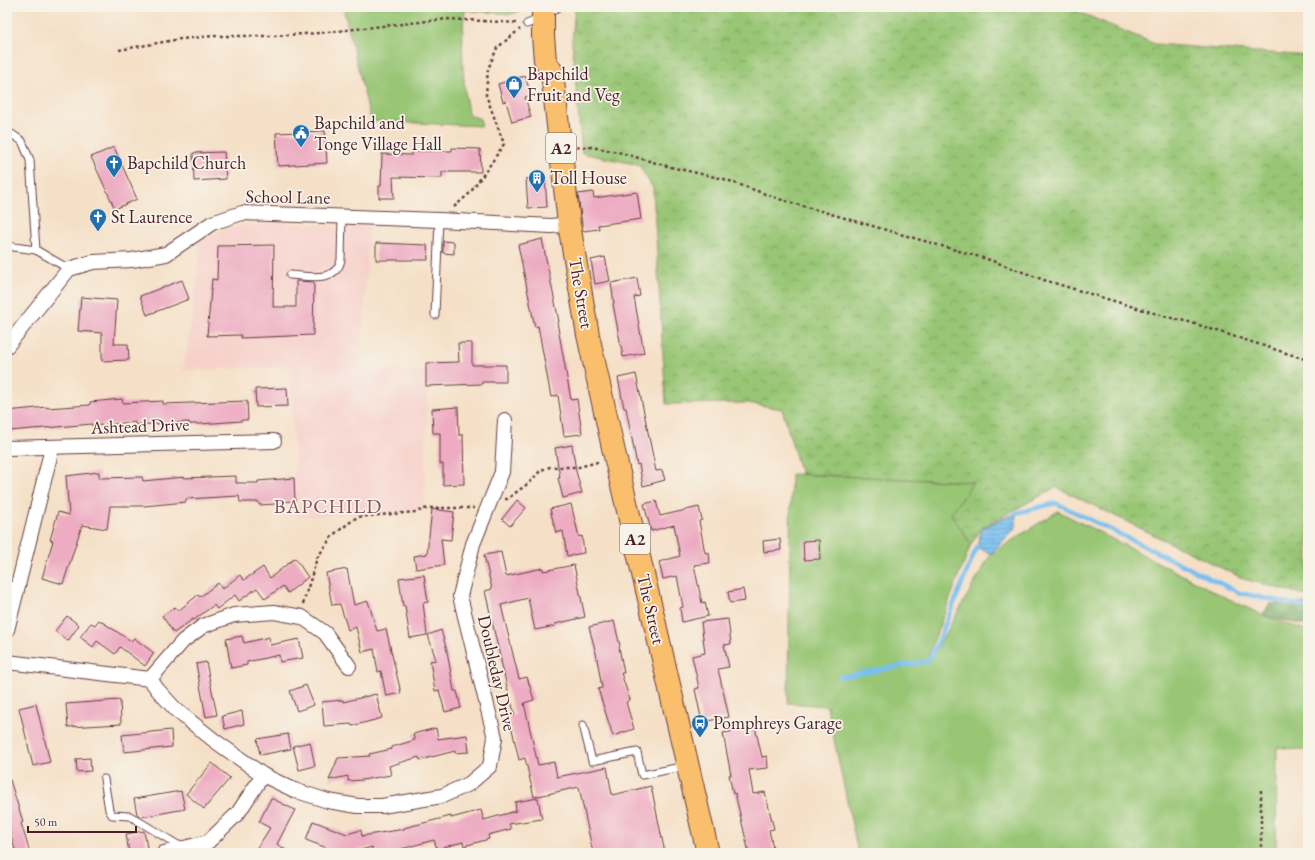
<svg xmlns="http://www.w3.org/2000/svg" width="1315" height="860" font-family="'EB Garamond',serif">
<style>
.built{fill:#f7d0ca}
.grass{fill:#98c675;stroke:#717250}
.forest{fill:url(#forest-crowns);stroke:#626548}
.park{fill:url(#park-crowns);stroke:#717250}
.water{fill:url(#water-rules);stroke:#606f8e}
.lines{fill:none;stroke-linecap:round;stroke-linejoin:round}
.stream{stroke:#77bff0;stroke-width:4.5}
.building{fill:#edacc2}
.lane-casing{stroke:#643c42;stroke-width:9}
.street-casing{stroke:#643c42;stroke-width:16}
.primary-casing{stroke:#643c42;stroke-width:24}
.path{stroke:#643c42;stroke-width:2.5;stroke-dasharray:3 3;stroke-linecap:butt}
.lane{stroke:#fff;stroke-width:7}
.street{stroke:#fff;stroke-width:14}
.primary{stroke:#f9bf6c;stroke-width:22}
.labels{text-anchor:middle;stroke-width:3.5;stroke-linejoin:round;paint-order:stroke}
.shield{fill:#f7f3e8;stroke:#7e5f64;stroke-width:1}
.shield-label{font-size:17px;font-weight:bold;fill:#4a1f2b}
.poi-label{font-size:18px;fill:#4a1f2b;stroke:#f7f3e8;text-anchor:start}
.street-label{font-size:18px;fill:#4a1f2b;stroke:#f7f3e8}
.quarter-label{font-size:20px;letter-spacing:1px;fill:#835060;stroke:#f7f3e8}
</style>
<defs>
<pattern id="forest-crowns" width="20" height="18" patternUnits="userSpaceOnUse"><rect width="20" height="18" fill="#7aab66"/><path d="M2 6a3 3 0 1 1 6 0M12 15a3 3 0 1 1 6 0" fill="none" stroke="#668b54"/></pattern>
<pattern id="park-crowns" width="20" height="18" patternUnits="userSpaceOnUse"><rect width="20" height="18" fill="#98c675"/><path d="M2 6a3 3 0 1 1 6 0M12 15a3 3 0 1 1 6 0" fill="none" stroke="#7ea060"/></pattern>
<pattern id="water-rules" width="6" height="5" patternUnits="userSpaceOnUse"><rect width="6" height="5" fill="#77bff0"/><path d="M0 2.5h6" fill="none" stroke="#649bc3"/></pattern>
</defs>
<rect width="100%" height="100%" fill="#f7f3e8"/>
<filter id="ink" filterUnits="userSpaceOnUse"><feTurbulence type="fractalNoise" baseFrequency=".025" numOctaves="2"/><feDisplacementMap in="SourceGraphic" scale="8" xChannelSelector="R" yChannelSelector="G"/><feConvolveMatrix kernelMatrix="1 2 1 2 8 2 1 2 1" color-interpolation-filters="sRGB"/></filter>
<filter id="wash" filterUnits="userSpaceOnUse"><feTurbulence type="fractalNoise" baseFrequency=".012" numOctaves="4" result="noise"/><feDisplacementMap in="SourceGraphic" scale="16" xChannelSelector="R" yChannelSelector="G"/><feGaussianBlur stdDeviation="0.9" result="paint"/><feColorMatrix in="noise" values="0 0 0 0 0 0 0 0 0 0 0 0 0 0 0 0 0 1.4 0 .05"/><feComposite in="paint" operator="in"/></filter>
<g filter="url(#wash)">
<rect width="100%" height="100%" fill="#f5e0c7"/>
<!-- built -->
<path class="built" d="M266 223 334 225 336 232 346 233 347 226H369L361 368 429 372 424 509 297 517 290 367 183 370 192 319 198 266 199 240 227 229 243 225Z"/>
<!-- grass -->
<g class="grass">
<path d="M343 7H520L521 11 510 14 465 10C460 42 463 81 468 114L480 119 482 126 371 121Z"/>
<path d="M791 474 974 482 951 514 971 544 928 656 934 654 991 554 1058 511 1225 597 1262 615 1308 631V751L1277 747 1276 853H858L827 706 788 703Z"/>
</g>
<!-- forest -->
<path class="forest" d="M1308 603V626L1262 615 1270 604Z"/>
<!-- park -->
<path class="park" d="M575 7H1067L1155 44 1308 56V596L1244 579 1056 487 982 528 971 544 951 514 973 482 801 474 782 409 748 403 666 404 653 188 639 165 582 153 572 42Z"/>
<!-- water -->
<path class="water" d="M1016 513V527L991 554 977 547 982 528Z"/>
<g class="lines">
<!-- stream -->
<g class="stream">
<path d="M1016 513 1056 503 1240 593 1308 607"/>
<path d="M840 677 928 661 939 640 977 547"/>
</g>
</g>
<g id="blocks">
<!-- building -->
<g class="building">
<path d="M525 76 531 95 525 97 531 117 512 122 506 101 503 102 498 84Z"/>
<path d="M325 131 327 163 278 166 276 133Z"/>
<path d="M114 147 137 199 115 209 91 157Z"/>
<path d="M452 148 480 149 481 172H442V178L393 177 394 198H379V186H381L382 154 412 155V151H452Z"/>
<path d="M224 152 226 179 194 181 193 153Z"/>
<path d="M545 178 547 207 528 208 526 179Z"/>
<path d="M593 192 594 198 637 192 641 219 598 225 599 229 583 231 578 194Z"/>
<path d="M542 239 559 322H557L571 400 577 399 582 434 564 436 558 395 551 397 538 326 535 327 518 245Z"/>
<path d="M443 241 454 242V254L443 253Z"/>
<path d="M376 243 427 245 428 260H376Z"/>
<path d="M274 245 273 307H296V281L314 282 313 335 241 338V335L207 336 212 279 217 280 218 246Z"/>
<path d="M605 257 610 281 595 284 591 260Z"/>
<path d="M637 278 640 296 634 297 644 353 623 357 613 304 614 303 611 283Z"/>
<path d="M182 280 189 299 147 315 140 296Z"/>
<path d="M81 297 117 300 114 344H128L129 360 102 361V333L78 331Z"/>
<path d="M458 343H472V365H506V382H482V384L426 386V363L459 362Z"/>
<path d="M636 374 656 471 662 470 665 480 643 486 639 464 637 465 626 408H624L618 378Z"/>
<path d="M287 388 288 406 256 407 255 389Z"/>
<path d="M122 399 123 403 163 401V404L247 401 248 420H242V421L199 424H189V422L135 425V422L92 426V424L9 431 7 411 47 407V408L90 405V402Z"/>
<path d="M458 407 459 435H463L464 484 443 485V464H440V433H433L432 409Z"/>
<path d="M572 445 576 471 582 493 563 498 558 478H560L555 448Z"/>
<path d="M99 472V478L142 477 143 481 184 477V478L236 476V483H258V481L294 478 295 501 276 502V504L259 505V502H240L239 496 186 499V502L144 506H110L107 529 82 525 63 584 42 578 53 541 50 540 58 512 69 515 66 476Z"/>
<path d="M517 500 526 508 510 526 502 519Z"/>
<path d="M656 501 660 516 699 507 702 520 699 521 705 553 709 552 710 563 694 565 702 603 705 602 708 616 682 622 680 608 683 607 677 576 663 579 659 562 680 556 674 525 651 531 644 504Z"/>
<path d="M571 504 579 537 582 536 584 553 567 556 563 531 556 533 550 509Z"/>
<path d="M432 509 454 512 451 540 441 539 444 565 416 569 414 556 427 554Z"/>
<path d="M780 539 781 550 764 552 763 541Z"/>
<path d="M819 540 820 559 804 560 803 541Z"/>
<path d="M501 552 506 576 543 568V571L574 565 585 617 555 624V626L535 630 528 598 501 605 519 679 527 677 534 700 524 703 538 765 554 762 557 777 607 767 612 795 651 786 665 853H593L579 787 534 797 525 758 519 760 509 716 515 715 507 687 485 591 492 589 484 555Z"/>
<path d="M295 558 308 577 288 593 283 586 265 599 257 588 239 601 235 595 217 609 214 605 194 620 193 619 174 633 162 616 175 607 178 611 198 595 200 597 218 583 222 589 240 575 244 580 263 567 270 578Z"/>
<path d="M347 569 354 605 368 601 377 631 386 629 401 693 386 696 381 671 378 672 374 649 362 652 356 627 348 630 340 604 332 605 326 573Z"/>
<path d="M424 575 428 602 423 603 427 635 410 638 405 606H403L399 578Z"/>
<path d="M743 589 745 601 730 603 728 592Z"/>
<path d="M67 616 79 625 68 641 55 631Z"/>
<path d="M728 619 731 644 724 645 729 667 718 669 729 717 702 722 695 689 699 688 692 656 705 653 701 622Z"/>
<path d="M99 620 131 641 134 638 154 653 145 666 120 647 115 654 97 641 93 647 80 637 91 623 95 625Z"/>
<path d="M614 621 620 646 619 647 624 673H621L630 700 626 702 634 729 613 736 598 689 602 688 596 653 589 627Z"/>
<path d="M441 630 447 651 454 691H457L461 708 445 712 439 690 435 691 430 661 436 660 428 635Z"/>
<path d="M242 636 244 643 269 637 270 645 299 639 303 658 280 662 279 655 247 662V665L231 668 226 639Z"/>
<path d="M206 662 217 715 206 717 196 664Z"/>
<path d="M306 685 314 705 297 711 290 691Z"/>
<path d="M376 694 382 718 352 726 351 724 324 726 322 702 343 700V702Z"/>
<path d="M120 700 121 724 68 727 66 704Z"/>
<path d="M36 704 50 762 33 766 19 708Z"/>
<path d="M242 711 244 724 225 729 222 716Z"/>
<path d="M755 727 762 757 767 756 768 768 749 770 753 794 765 792 774 829 769 830 774 853H749L735 793 733 794 729 775H731L723 733Z"/>
<path d="M436 728 438 739 467 735 469 752 455 753V751L420 760 419 757 389 766 391 775 362 780 348 781V776L329 780 338 758 370 756 369 754 392 749V747L415 740 413 734Z"/>
<path d="M171 730 172 747 124 752 122 735Z"/>
<path d="M288 734 291 749 260 755 257 739Z"/>
<path d="M310 742 315 766 299 770 293 746Z"/>
<path d="M90 758 91 771 77 772 76 759Z"/>
<path d="M212 763 230 778 204 809 186 794Z"/>
<path d="M7 780H10L23 822 21 823 30 853H16L7 822Z"/>
<path d="M181 791 185 809 141 817 137 814 134 799Z"/>
<path d="M271 798 295 810 277 844 290 853H254L270 828 259 822Z"/>
<path d="M538 798 542 819 509 824 511 829 488 835 489 839 464 846 463 842 437 849 434 840 401 849 402 853H373L372 847 350 853H340L306 840 313 821 347 834 361 830 362 836 404 829V828L451 816V818L481 810 484 820 516 811 515 802Z"/>
<path d="M144 831 148 853H129L126 834Z"/>
</g>
</g>
</g>
<g filter="url(#ink)">
<use href="#blocks" fill-opacity="0" stroke="#643c42" stroke-width="1"/>
<g class="lines">
<!-- lane casing -->
<g class="lane-casing">
<g id="lane">
<path d="M527 24 543 17 558 7"/>
<path d="M7 131 22 141 30 160 36 250 69 269"/>
<path d="M7 246 36 250"/>
<path d="M290 275C308 276 336 283 341 260L342 216"/>
<path d="M435 315 439 220"/>
<path d="M583 725 592 761 637 752 642 775 686 766"/>
<path d="M104 779 109 810 112 815 130 816 183 848"/>
</g>
</g>
<!-- street casing -->
<g class="street-casing">
<g id="street">
<path d="M7 346 69 269 93 262 132 260 166 254 212 223 242 213 439 220 551 226 569 224"/>
<path d="M7 448 274 441"/>
<path d="M7 630 52 448"/>
<path d="M7 662 150 679 157 689 176 710 215 741 263 775 294 790 328 801 358 806H382L442 796 469 784 490 766 495 738 460 596 473 544 502 472 505 420"/>
<path d="M150 679 183 641 203 626 234 615 274 612 302 617 325 633 349 666"/>
<path d="M164 853 208 842 238 813 263 775"/>
</g>
</g>
<!-- primary casing -->
<g class="primary-casing">
<path id="primary" d="M543 7V36L545 60 552 72 569 224 588 335 614 452 654 620 708 853"/>
</g>
<!-- path -->
<g class="path">
<path d="M119 50 180 39 215 36H272L319 33 447 19 518 23"/>
<path d="M577 147H591L618 152 670 167 724 179 779 199 990 260 1044 280 1167 317 1189 322 1308 360"/>
<path d="M454 207 470 193 488 168 504 144 486 95 488 69 497 48 520 29"/>
<path d="M505 499H507L529 483 541 470 550 467H579L598 462"/>
<path d="M303 604 317 558 333 535 357 517 416 512 428 508H474"/>
<path d="M1261 853V790"/>
</g>
<!-- lane -->
<use href="#lane" class="lane"/>
<!-- street -->
<use href="#street" class="street"/>
<!-- primary -->
<use href="#primary" class="primary"/>
</g>
</g>
<!-- icons -->
<defs>
<g id="shop-pin" transform="scale(0.9)"><path d="M0 17L-7.5 6A9.5 9.5 0 1 1 7.5 6Z" fill="#1f6fb2" stroke="#f7f3e8"/><path d="M-5-2.5h2.3a2.7 3.5 0 0 1 5.4 0H5L5.5 6h-11ZM-1.5-2.5h3a1.5 2.3 0 0 0-3 0Z" fill="#fff"/></g>
<g id="civic-pin" transform="scale(0.9)"><path d="M0 17L-7.5 6A9.5 9.5 0 1 1 7.5 6Z" fill="#1f6fb2" stroke="#f7f3e8"/><path d="M-.6-6.5H3V-4.5H.6V-3L4-1V1h2V6H-6V1h2V-1L-.6-3ZM-1.2 2.5V6h2.4V2.5Z" fill="#fff"/></g>
<g id="church-pin" transform="scale(0.9)"><path d="M0 17L-7.5 6A9.5 9.5 0 1 1 7.5 6Z" fill="#1f6fb2" stroke="#f7f3e8"/><path d="M-1.2-6h2.4v3.5h3.3v2.4h-3.3V6h-2.4V-.1h-3.3v-2.4h3.3Z" fill="#fff"/></g>
<g id="building-pin" transform="scale(0.9)"><path d="M0 17L-7.5 6A9.5 9.5 0 1 1 7.5 6Z" fill="#1f6fb2" stroke="#f7f3e8"/><path d="M-4-6H4V6H1V3H-1V6H-4ZM-2.5-4.3h1.7v1.8h-1.7ZM.8-4.3h1.7v1.8H.8ZM-2.5-1h1.7V.8h-1.7ZM.8-1h1.7V.8H.8Z" fill="#fff"/></g>
<g id="bus-pin" transform="scale(0.9)"><path d="M0 17L-7.5 6A9.5 9.5 0 1 1 7.5 6Z" fill="#1f6fb2" stroke="#f7f3e8"/><path d="M-5-6H5V4H4V6H2V4H-2V6H-4V4H-5ZM-3.5-4V0h7V-4ZM-3.5 1.2v1.5H-2V1.2ZM2 1.2v1.5H3.5V1.2Z" fill="#fff"/></g>
</defs>
<g fill-rule="evenodd">
<use href="#shop-pin" x="514" y="84"/>
<use href="#civic-pin" x="301" y="133"/>
<use href="#church-pin" x="114" y="163"/>
<use href="#building-pin" x="537" y="178"/>
<use href="#church-pin" x="98" y="217"/>
<use href="#bus-pin" x="700" y="723"/>
</g>
<g class="labels">
<!-- shield labels -->
<g class="shield">
<rect x="546" y="133" width="30" height="30" rx="3"/>
<rect x="620" y="524" width="30" height="30" rx="3"/>
</g>
<g class="shield-label">
<text x="561" y="154">A2</text>
<text x="635" y="545">A2</text>
</g>
<!-- poi labels -->
<g class="poi-label">
<text x="527" y="80">Bapchild<tspan x="527" dy="21">Fruit and Veg</tspan></text>
<text x="314" y="129">Bapchild and<tspan x="314" dy="21">Tonge Village Hall</tspan></text>
<text x="127" y="169">Bapchild Church</text>
<text x="550" y="184">Toll House</text>
<text x="111" y="223">St Laurence</text>
<text x="713" y="729">Pomphreys Garage</text>
</g>
<!-- street labels -->
<g class="street-label">
<text transform="translate(288 197) rotate(1)" y="6">School Lane</text>
<text transform="translate(581 293) rotate(80)" y="6">The Street</text>
<text transform="translate(140 426) rotate(-2)" y="6">Ashtead Drive</text>
<text transform="translate(651 609) rotate(77)" y="6">The Street</text>
<text transform="translate(497 673) rotate(77)" y="6">Doubleday Drive</text>
</g>
<!-- quarter labels -->
<g class="quarter-label">
<text x="328" y="513">BAPCHILD</text>
</g>
</g>
<!-- margin -->
<rect width="1315" height="860" fill="none" stroke="#f7f3e8" stroke-width="24"/>
<!-- scale -->
<path d="M28 826v6h108v-6" fill="none" stroke="#4a1f2b" stroke-width="2"/>
<text x="34" y="826" font-size="12" fill="#4a1f2b" stroke="#f7f3e8" stroke-width="3" paint-order="stroke">50 m</text>
</svg>
